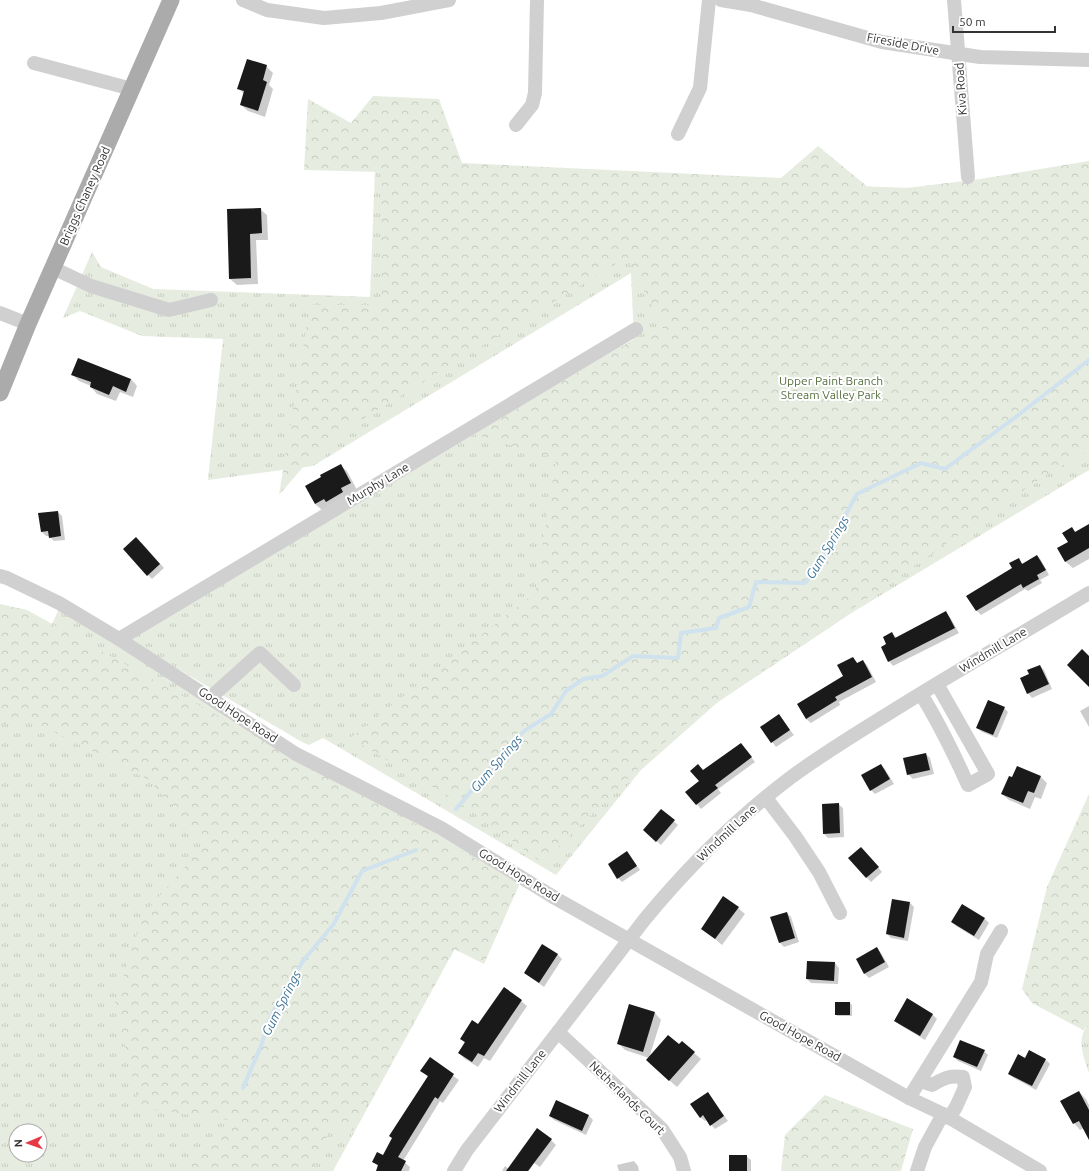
<svg xmlns="http://www.w3.org/2000/svg" width="1089" height="1171" font-family="Ubuntu,sans-serif">
<style>
.grass{fill:url(#grass-tufts);fill-rule:evenodd}
.forest{fill:url(#forest-crowns)}
.shadow{fill:#0003}
.lines{fill:none;stroke-linecap:round;stroke-linejoin:round}
.stream{stroke:#cfe2ee;stroke-width:4}
.building{fill:#1a1a1a}
.minor{stroke:#d0d0d0;stroke-width:14}
.major{stroke:#ababab;stroke-width:17}
.labels{text-anchor:middle;stroke-width:4;stroke-linejoin:round;paint-order:stroke}
.street-label{font-size:12px;fill:#333;stroke:#fff}
.park-label{font-size:12px;fill:#56703f;stroke:#fff}
.water-label{font-size:13px;font-style:italic;fill:#3f7597;stroke:#fff}
</style>
<defs>
<pattern id="grass-tufts" width="24" height="20" patternUnits="userSpaceOnUse"><rect width="24" height="20" fill="#e6ecdf"/><path d="M3 7l-1-3M5 7V3M7 7l1-3M15 17l-1-3M17 17v-4M19 17l1-3" fill="none" stroke="#c6cbc0"/></pattern>
<pattern id="forest-crowns" width="20" height="18" patternUnits="userSpaceOnUse"><rect width="20" height="18" fill="#e6ecdf"/><path d="M2 6a3 3 0 1 1 6 0M12 15a3 3 0 1 1 6 0" fill="none" stroke="#c6cbc0"/></pattern>
</defs>
<rect width="100%" height="100%" fill="#fff"/>
<!-- grass -->
<g class="grass">
<path d="M375 170 1089 194V470L853 612 718 702 641 770 556 875 323 738 309 745 302 742 129 640 634 339 631 273 313 466 208 480 223 339 142 336 80 311 63 318 92 252 101 267 153 289 370 297Z"/>
<path d="M59 609 498 870 333 1171H0V618L44 641ZM16 1131H40V1155H16Z"/>
<path d="M1089 1024V1073C1084 1057 1075 1038 1089 1024Z"/>
</g>
<!-- forest -->
<g class="forest">
<path d="M373 96 439 99 462 163 781 178 818 146 874 192 980 179 1089 161V450L1035 482 679 729 542 863 463 805 350 738 535 593 556 459 474 434 620 347 664 331 627 257 324 443 279 495 310 305H380L382 172 304 170 308 99 351 123Z"/>
<path d="M0 604 27 610 520 883 484 964 454 949 352 1131 332 1125 312 1171H179L230 1120 140 1108 115 1003 143 915 205 844 149 780 29 719 0 724Z"/>
<path d="M1089 794V1024L1083 1030 1032 1003 1022 989 1047 887Z"/>
<path d="M825 1095 913 1129 901 1171H781L785 1135Z"/>
</g>
<!-- shadow -->
<g class="shadow">
<path d="M266 66 273 73 269 85 273 89 265 117 248 111 241 105 244 94 238 88Z"/>
<path d="M260 209 267 215 268 240H256L258 284 237 285 230 279Z"/>
<path d="M72 374 131 379 137 386 133 397 120 392 116 401 97 394 91 387V386L79 381Z"/>
<path d="M340 465 347 471 357 490 322 510 315 504Z"/>
<path d="M58 512 62 516 65 540 54 541 49 536H46L42 532Z"/>
<path d="M1089 525V559L1073 568 1066 562 1058 549 1069 542 1072 528 1076 533Z"/>
<path d="M141 542 164 568 152 579 148 575Z"/>
<path d="M1037 556 1041 560 1049 575 1040 580 1042 583 1028 591 1025 589 981 615 977 611 968 596 1013 569 1018 559 1023 564Z"/>
<path d="M946 613 950 617 959 633 893 666 889 661 888 644 892 633 897 638Z"/>
<path d="M853 658 858 664 863 661 867 665 876 682 839 702 840 705 811 723 806 719 798 705 844 676Z"/>
<path d="M1040 666 1044 670 1052 689 1032 698 1028 693 1031 675Z"/>
<path d="M1089 706V727L1080 711Z"/>
<path d="M1004 708 1008 712 997 738 982 732 977 728Z"/>
<path d="M778 715 794 735 776 747 761 727Z"/>
<path d="M741 744 755 762 718 789 721 793 701 809 687 793 700 781 704 771Z"/>
<path d="M926 754 930 758 934 774 913 779 908 774Z"/>
<path d="M881 765 885 769 894 784 875 794 871 790Z"/>
<path d="M1041 777 1047 783 1041 799 1035 797 1030 809 1009 800 1002 794 1012 778Z"/>
<path d="M838 804 843 808 844 837 828 838 824 834Z"/>
<path d="M662 810 678 825 661 845 649 834Z"/>
<path d="M627 852 640 870 622 882 618 878Z"/>
<path d="M865 852 882 872 871 882 849 858Z"/>
<path d="M910 903 914 907 908 941 891 938 887 934Z"/>
<path d="M738 908 745 914 722 945 702 928Z"/>
<path d="M787 913 791 917 799 942 784 947 780 943Z"/>
<path d="M985 919 989 923 979 940 956 926 952 922Z"/>
<path d="M877 948 881 953 889 967 869 978 865 974Z"/>
<path d="M557 954 562 959 544 987 525 973Z"/>
<path d="M808 962 835 963 839 968 838 984 811 983 807 979Z"/>
<path d="M908 1000 933 1015 937 1019 925 1040 900 1025 895 1021Z"/>
<path d="M521 1001 527 1006 490 1061 484 1058 478 1067 465 1059 459 1053 465 1043 461 1039 478 1025Z"/>
<path d="M850 1003 852 1005V1016H837L836 1014Z"/>
<path d="M630 1005 655 1013 661 1020 649 1058 625 1050 618 1043Z"/>
<path d="M679 1046 694 1053 701 1059 677 1087 654 1067Z"/>
<path d="M984 1051 988 1055 981 1071 958 1061 954 1057Z"/>
<path d="M430 1059 459 1080 443 1103 440 1101 403 1161 410 1167 409 1171H377L379 1167 373 1162 384 1157 428 1077 422 1071Z"/>
<path d="M1026 1059H1045L1050 1064 1036 1090 1014 1078 1009 1074Z"/>
<path d="M1079 1092 1086 1099 1089 1105V1138L1084 1128 1080 1130 1074 1123Z"/>
<path d="M708 1093 728 1121 715 1129 707 1120 705 1121 700 1117Z"/>
<path d="M550 1116H589L593 1120 586 1135 554 1120Z"/>
<path d="M551 1140 556 1145 540 1167 534 1163 529 1171H502L505 1166 509 1169Z"/>
<path d="M746 1156 751 1160V1171H730Z"/>
<path d="M634 1161 638 1166 639 1171H619L617 1165Z"/>
</g>
<g class="lines">
<!-- stream -->
<g class="stream">
<path d="M456 809 499 758 524 731 551 714 566 691 583 679 602 676 633 656 678 658 681 633 716 628 719 618 749 607 756 582 805 583 823 558 833 538 857 494 921 463 945 469 1013 419 1089 360"/>
<path d="M243 1088 261 1046 268 1023 278 1002 303 961 333 925 362 871 416 850"/>
</g>
</g>
<!-- building -->
<g class="building">
<path d="M247 59 267 65 263 80 267 82 258 111 240 105 244 91 237 89Z"/>
<path d="M261 208 262 233 250 234 251 278 229 279 227 209Z"/>
<path d="M78 358 131 379 126 392 113 386 109 395 90 387 91 382 71 375Z"/>
<path d="M341 464 351 483 341 488 343 492 326 502 324 499 315 504 305 486 321 477 320 475Z"/>
<path d="M58 511 61 536 49 538 48 531 41 532 38 513Z"/>
<path d="M1089 524V548L1065 562 1057 548 1068 542 1062 533 1072 527 1075 532Z"/>
<path d="M136 537 160 564 147 576 123 549Z"/>
<path d="M1037 555 1046 570 1037 575 1039 579 1023 588 1021 584 976 611 966 596 1012 568 1009 563 1019 558 1022 564Z"/>
<path d="M946 611 955 628 888 662 881 647 886 644 883 637 892 632 895 638Z"/>
<path d="M1082 649 1089 656V687L1067 665Z"/>
<path d="M853 657 857 663 863 660 872 677 835 697 837 700 806 719 797 704 843 676 837 665Z"/>
<path d="M1040 665 1049 684 1027 694 1020 678 1029 674 1027 670Z"/>
<path d="M988 700 1005 707 993 735 976 728Z"/>
<path d="M779 714 790 730 771 743 760 727Z"/>
<path d="M741 743 752 757 715 785 718 788 696 805 685 792 699 781 690 771 698 764 703 770Z"/>
<path d="M926 753 930 770 907 775 903 758Z"/>
<path d="M881 764 890 779 870 791 861 775Z"/>
<path d="M1017 766 1041 776 1034 793 1028 791 1023 803 1001 794 1009 776 1012 777Z"/>
<path d="M839 803 840 833 823 834 822 804Z"/>
<path d="M661 809 675 820 656 842 643 830Z"/>
<path d="M861 847 879 867 866 878 848 858Z"/>
<path d="M627 851 637 866 617 879 608 864Z"/>
<path d="M723 896 739 907 715 939 701 929Z"/>
<path d="M892 899 910 902 904 938 886 934Z"/>
<path d="M962 904 985 918 974 936 951 922Z"/>
<path d="M787 912 795 938 779 943 770 917Z"/>
<path d="M542 944 558 954 539 983 524 973Z"/>
<path d="M877 947 885 962 864 974 856 959Z"/>
<path d="M807 961 835 962 834 981 806 979Z"/>
<path d="M504 987 522 1000 484 1056 478 1053 472 1062 458 1053 465 1042 460 1039 472 1020 478 1024Z"/>
<path d="M907 998 933 1014 920 1036 894 1021Z"/>
<rect x="835" y="1002" width="15" height="13"/>
<path d="M629 1004 655 1012 643 1052 617 1044Z"/>
<path d="M668 1035 679 1044 682 1041 695 1052 669 1081 646 1060Z"/>
<path d="M960 1040 985 1050 977 1067 953 1057Z"/>
<path d="M1029 1050 1046 1059 1032 1086 1008 1074 1018 1054 1025 1058Z"/>
<path d="M430 1057 454 1074 438 1099 435 1097 398 1157 406 1161 401 1171H376L378 1165 372 1162 377 1152 383 1155 392 1138 389 1136 428 1076 420 1071Z"/>
<path d="M1079 1091 1089 1110V1140L1079 1121 1073 1124 1060 1101Z"/>
<path d="M708 1092 724 1116 710 1126 703 1115 700 1118 690 1104Z"/>
<path d="M556 1100 589 1115 582 1131 549 1116Z"/>
<path d="M537 1128 552 1139 528 1171H506Z"/>
<rect x="729" y="1155" width="18" height="16"/>
</g>
<g class="lines">
<!-- minor -->
<g class="minor">
<path d="M243 0 267 10 324 18 381 13 449 0"/>
<path d="M721 0 751 5 882 42 980 57 1089 60"/>
<path d="M954 0 968 177"/>
<path d="M34 63 132 89"/>
<path d="M516 125 532 105 535 93 537 0"/>
<path d="M678 134 700 88 709 0"/>
<path d="M53 268 91 286 169 310 211 300"/>
<path d="M0 313 28 324"/>
<path d="M0 576 7 578 59 603 119 639 296 754 441 828 555 898 909 1098 943 1114 1040 1171"/>
<path d="M119 639 636 329"/>
<path d="M921 694C939 723 954 754 968 785L988 774 937 684"/>
<path d="M211 697 260 653 294 685"/>
<path d="M766 798 795 836 819 872 840 913"/>
<path d="M558 1032 662 1129 680 1157 684 1171"/>
<path d="M921 1081 932 1085C944 1078 950 1075 963 1077L965 1087 956 1107 949 1118"/>
<path d="M909 1098 981 982 987 954 1001 931"/>
<path d="M454 1171 467 1150 645 919C688 867 736 819 790 778 825 752 862 730 899 707 962 668 1026 631 1089 593"/>
<path d="M917 1171 925 1147 943 1114"/>
</g>
<!-- major -->
<path class="major" d="M0 393 28 324 171 0"/>
</g>
<g class="labels">
<!-- street labels -->
<g class="street-label">
<text transform="translate(903 44) rotate(11)" y="4">Fireside Drive</text>
<text transform="translate(961 89) rotate(-94)" y="4">Kiva Road</text>
<text transform="translate(85 196) rotate(-66)" y="4">Briggs Chaney Road</text>
<text transform="translate(378 484) rotate(-31)" y="4">Murphy Lane</text>
<text transform="translate(993 650) rotate(-31)" y="4">Windmill Lane</text>
<text transform="translate(238 715) rotate(33)" y="4">Good Hope Road</text>
<text transform="translate(727 833) rotate(-43)" y="4">Windmill Lane</text>
<text transform="translate(519 875) rotate(31)" y="4">Good Hope Road</text>
<text transform="translate(800 1036) rotate(29)" y="4">Good Hope Road</text>
<text transform="translate(520 1081) rotate(-52)" y="4">Windmill Lane</text>
<text transform="translate(627 1098) rotate(44)" y="4">Netherlands Court</text>
</g>
<!-- park labels -->
<g class="park-label">
<text x="831" y="385">Upper Paint Branch<tspan x="831" dy="14">Stream Valley Park</tspan></text>
</g>
<!-- water labels -->
<g class="water-label">
<text transform="translate(827 547) rotate(-59)" y="5">Gum Springs</text>
<text transform="translate(496 763) rotate(-49)" y="5">Gum Springs</text>
<text transform="translate(281 1003) rotate(-63)" y="5">Gum Springs</text>
</g>
</g>
<!-- north arrow -->
<g transform="translate(28 1143) rotate(268)"><circle r="19" fill="#ffffff" stroke="#adadad"/>
<path d="M0-3L7 15L0 10L-7 15Z" fill="#e63946"/>
<text y="-6" font-size="11" font-weight="bold" text-anchor="middle" fill="#333333">N</text>
</g>
<!-- scale -->
<path d="M953 26v6h102v-6" fill="none" stroke="#333333" stroke-width="2"/>
<text x="959" y="26" font-size="12" fill="#333333" stroke="#ffffff" stroke-width="3" paint-order="stroke">50 m</text>
</svg>
